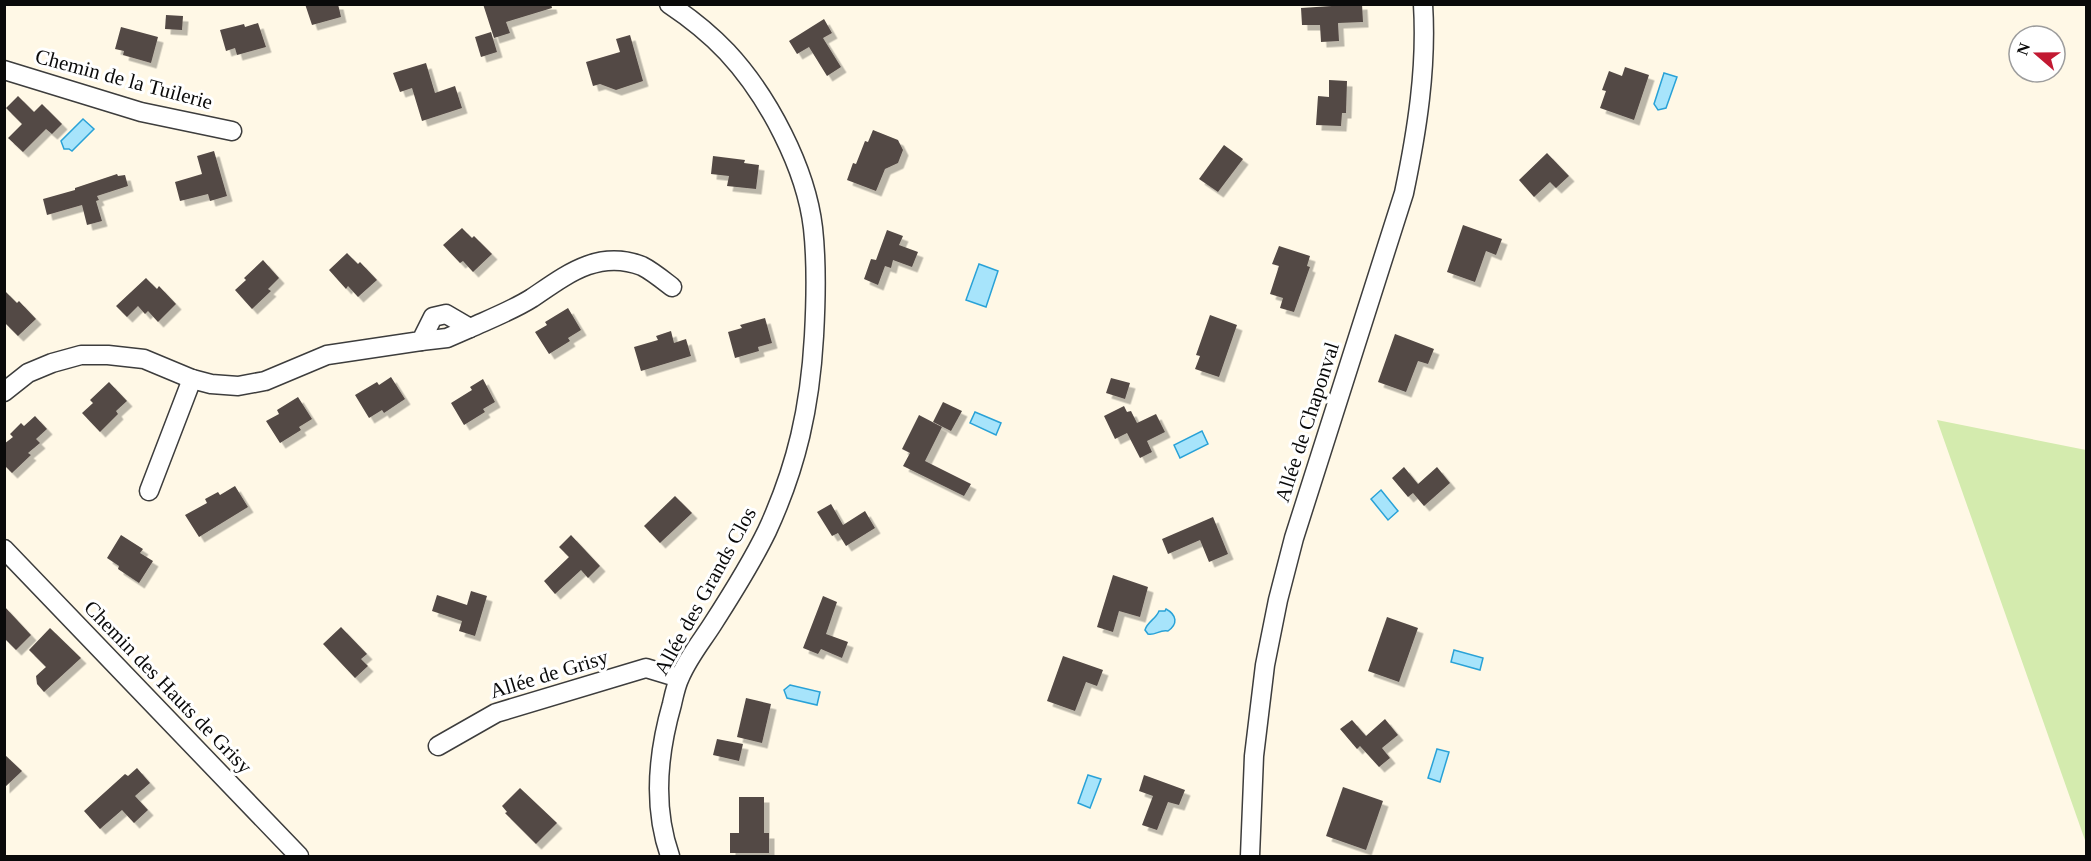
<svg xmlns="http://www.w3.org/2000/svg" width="2091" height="861" font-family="Georgia,serif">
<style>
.green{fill:#d4ebae}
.water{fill:#a7e4fb;stroke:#29a2d7;stroke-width:1.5}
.building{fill:#534945;filter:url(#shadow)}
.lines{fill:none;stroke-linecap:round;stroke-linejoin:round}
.street-casing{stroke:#3d3d3d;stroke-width:21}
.street{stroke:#fff;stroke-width:18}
.labels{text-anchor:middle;stroke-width:6;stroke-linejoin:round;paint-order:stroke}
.street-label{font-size:21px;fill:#0a0a0a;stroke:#fff}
</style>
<defs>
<filter id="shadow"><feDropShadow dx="5.5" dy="5.5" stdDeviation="0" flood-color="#0004"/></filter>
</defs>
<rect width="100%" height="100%" fill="#fff8e6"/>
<!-- green -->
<path class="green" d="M1937 420 2086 450V843Z"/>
<!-- water -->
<g class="water">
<path d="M1664 73 1677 77 1666 108 1658 110 1654 104Z"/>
<path d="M83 119 94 129 72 151 69 149H64L61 141Z"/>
<path d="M979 264 998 271 986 307 966 300Z"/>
<path d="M975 412 1001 423 996 435 970 423Z"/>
<path d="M1202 431 1208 444 1180 458 1174 445Z"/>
<path d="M1381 490 1398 511 1388 520 1371 499Z"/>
<path d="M1166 609C1177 615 1178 624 1168 631 1160 629 1155 636 1148 634L1145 630C1147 622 1156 619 1159 611H1165Z"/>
<path d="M1454 650 1483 658 1480 670 1451 662Z"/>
<path d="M790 685 820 692 817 705 787 698 784 690Z"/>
<path d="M1437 749 1449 752 1440 782 1428 778Z"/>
<path d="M1088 775 1101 779 1090 808 1078 803Z"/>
</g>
<!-- building -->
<g class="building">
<path d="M305 4H338L341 17 312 25Z"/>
<path d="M483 4H551L552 8 506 22 510 33 494 38Z"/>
<path d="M1362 4 1363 22 1338 23 1339 41 1321 42 1320 25H1302L1301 8Z"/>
<path d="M166 15 183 16 182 30 165 29Z"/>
<path d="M824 19 832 33 823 38 841 67 827 76 809 47 797 54 789 41Z"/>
<path d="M258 23 266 47 237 55 235 48 226 51 220 30 244 24 245 27Z"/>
<path d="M121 27 158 37 151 63 123 55 124 51 115 49Z"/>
<path d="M491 32 497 52 481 57 475 37Z"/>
<path d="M630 35 643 81 616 90 600 84 593 86 586 62 620 52 616 39Z"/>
<path d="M426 63 435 93 455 86 462 108 422 121 412 88 400 92 393 73Z"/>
<path d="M1625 67 1649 75 1634 120 1600 108 1606 91 1602 90 1609 71 1622 76Z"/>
<path d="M1329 80 1347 81 1346 113H1342L1341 126 1316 125 1318 96 1329 97Z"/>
<path d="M18 96 34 112 42 104 62 124 52 134 46 129 23 152 8 138 22 124 6 108Z"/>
<path d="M873 130 898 140 903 150 898 163 885 169 876 191 847 180 853 163 856 164 865 141 868 142Z"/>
<path d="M1224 145 1243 159 1218 192 1199 179Z"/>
<path d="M214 151 227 196 210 201 208 194 180 201 175 182 202 174 197 156Z"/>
<path d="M1547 153 1569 176 1556 188 1550 182 1534 197 1519 180Z"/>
<path d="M713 156 745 160 744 163 759 165 756 189 727 186 729 176 711 174Z"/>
<path d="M117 174 118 176 125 175 128 186 97 196 99 200 96 201 102 221 87 225 82 205 47 215 43 199 75 190V188Z"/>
<path d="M1463 225 1502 239 1496 255 1486 251 1475 282 1447 272Z"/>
<path d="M462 228 472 238 474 236 492 254 473 272 463 261 460 263 443 245Z"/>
<path d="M887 230 903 236 899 245 918 252 912 267 893 260 891 268 885 266 878 285 864 279 871 259 876 260Z"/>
<path d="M1279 246 1310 256 1307 266 1310 267 1294 312 1280 308 1283 298 1270 294 1279 266 1272 264Z"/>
<path d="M347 253 358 264 360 262 377 280 358 297 348 286 346 289 329 270Z"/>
<path d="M263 260 279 278 268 289 271 291 252 309 235 290 246 280 244 278Z"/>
<path d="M146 278 157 289 159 286 176 304 158 322 148 311 145 314 138 306 127 317 116 306Z"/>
<path d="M4 290 17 303 19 301 36 319 18 336 4 322Z"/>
<path d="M568 308 581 330 568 338 570 341 549 354 535 332 547 325 545 322Z"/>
<path d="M1210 315 1237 325 1219 377 1195 369 1200 356 1196 355Z"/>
<path d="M765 318 772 343 758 347 759 351 735 358 728 332 742 328 740 325Z"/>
<path d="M671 331 674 343 686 339 691 356 641 371 634 347 658 340 656 336Z"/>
<path d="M1395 334 1434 349 1428 364 1418 361 1406 392 1378 382Z"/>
<path d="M391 377 405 399 384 413 382 410 369 418 355 395 377 382 379 385Z"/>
<path d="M1111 378 1130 383 1125 399 1106 393Z"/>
<path d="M483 379 495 402 483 409 485 412 464 425 451 403 472 390 470 387Z"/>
<path d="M109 382 127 401 116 411 118 414 100 432 82 413 93 403 90 400Z"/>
<path d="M298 397 312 419 299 427 301 430 280 443 266 421 279 414 277 410Z"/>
<path d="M943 402 962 411 951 431 933 422Z"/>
<path d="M1124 406 1127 412 1131 411 1137 423 1156 414 1165 432 1147 441 1152 452 1140 458 1127 433 1115 439 1104 416Z"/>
<path d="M919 415 942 427 925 461 971 484 964 496 903 466 910 453 902 449Z"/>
<path d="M35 416 47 429 36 439 40 443 28 453 31 455 12 473 4 465V444L13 437 10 434 21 423 24 426Z"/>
<path d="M1404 467 1418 484 1437 467 1450 483 1424 506 1413 493 1408 497 1392 478Z"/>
<path d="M235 486 248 507 199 537 185 515 207 503 205 499 218 492 220 495Z"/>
<path d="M675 496 692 513 660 543 644 526Z"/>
<path d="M831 504 843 525 865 511 875 528 846 546 838 533 832 536 817 512Z"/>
<path d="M1213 517 1228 554 1209 562 1200 540 1168 554 1162 539Z"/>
<path d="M121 535 143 549 140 553 153 561 139 583 118 569 119 566 107 558Z"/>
<path d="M571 535 600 566 588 578 581 570 555 594 544 581 569 557 559 547Z"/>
<path d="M1113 575 1148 587 1140 617 1119 611 1113 632 1097 627Z"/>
<path d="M471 591 487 596 475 636 459 631 462 621 432 611 437 595 467 605Z"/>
<path d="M823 596 837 602 826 634 848 642 842 658 821 649 818 654 803 648Z"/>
<path d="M4 606 31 635 16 650 4 638Z"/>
<path d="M1387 617 1418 628 1399 682 1368 671Z"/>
<path d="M341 627 367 654 361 659 368 666 355 678 323 644Z"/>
<path d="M50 628 81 658 44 692 37 684 36 676 46 667 29 650Z"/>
<path d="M1063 656 1103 670 1097 686 1086 682 1075 711 1047 701Z"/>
<path d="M746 698 771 704 762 743 737 737Z"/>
<path d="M1385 719 1398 735 1382 748 1390 758 1379 767 1360 746 1357 749 1340 729 1352 720 1366 736Z"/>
<path d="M717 739 743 744 739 761 713 755Z"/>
<path d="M4 754 22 771 4 788Z"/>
<path d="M137 768 150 783 135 796 148 810 134 823 122 810 100 829 84 811 125 774 128 776Z"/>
<path d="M1144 775 1185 790 1179 805 1168 802 1157 830 1142 825 1153 796 1139 791Z"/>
<path d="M1343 787 1383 801 1366 850 1326 836Z"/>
<path d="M520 788 557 823 536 844 505 813 507 812 502 806Z"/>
<path d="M739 797H764V833H769V853H730V833H739Z"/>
</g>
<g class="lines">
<!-- street casing -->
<g class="street-casing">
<g id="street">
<path d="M669 4C690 18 710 34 727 52 768 96 806 168 813 228 817 264 816 300 814 336 810 407 797 466 767 531 751 564 732 594 712 625 701 642 688 658 680 677 676 685 674 695 672 704 658 753 653 808 670 856"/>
<path d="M4 70 141 112 232 131"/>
<path d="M421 341 447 338 470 328"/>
<path d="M4 392 28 373 52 363 81 355H108L144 359 192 379 211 384 238 386 265 381 327 355 421 341 433 317 446 314 470 328C490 319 513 310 532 298 566 275 598 249 642 266 652 271 663 280 672 287"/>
<path d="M149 491 192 379"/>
<path d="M4 549 299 856"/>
<path d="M438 746 496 713 646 668 679 678"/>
<path d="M1250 856 1254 756 1265 665 1278 600 1294 538 1404 193C1417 131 1427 68 1423 4"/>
</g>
</g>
<!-- street -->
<use href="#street" class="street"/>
</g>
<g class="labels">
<!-- street labels -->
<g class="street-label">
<text transform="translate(124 79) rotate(15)" y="7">Chemin de la Tuilerie</text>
<text transform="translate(1307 422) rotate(-72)" y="7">Allée de Chaponval</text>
<text transform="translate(705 591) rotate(-61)" y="7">Allée des Grands Clos</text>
<text transform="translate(549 674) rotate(-17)" y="7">Allée de Grisy</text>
<text transform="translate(168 687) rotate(46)" y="7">Chemin des Hauts de Grisy</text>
</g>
</g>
<!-- border -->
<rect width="2091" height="861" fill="none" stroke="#0a0a0a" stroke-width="12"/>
<!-- north arrow -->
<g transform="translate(2037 54) rotate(290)"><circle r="28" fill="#ffffff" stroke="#9d9d9d" stroke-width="1.5"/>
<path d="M0-4.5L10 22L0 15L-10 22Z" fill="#c21932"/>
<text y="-9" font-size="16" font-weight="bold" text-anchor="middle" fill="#0a0a0a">N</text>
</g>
</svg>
